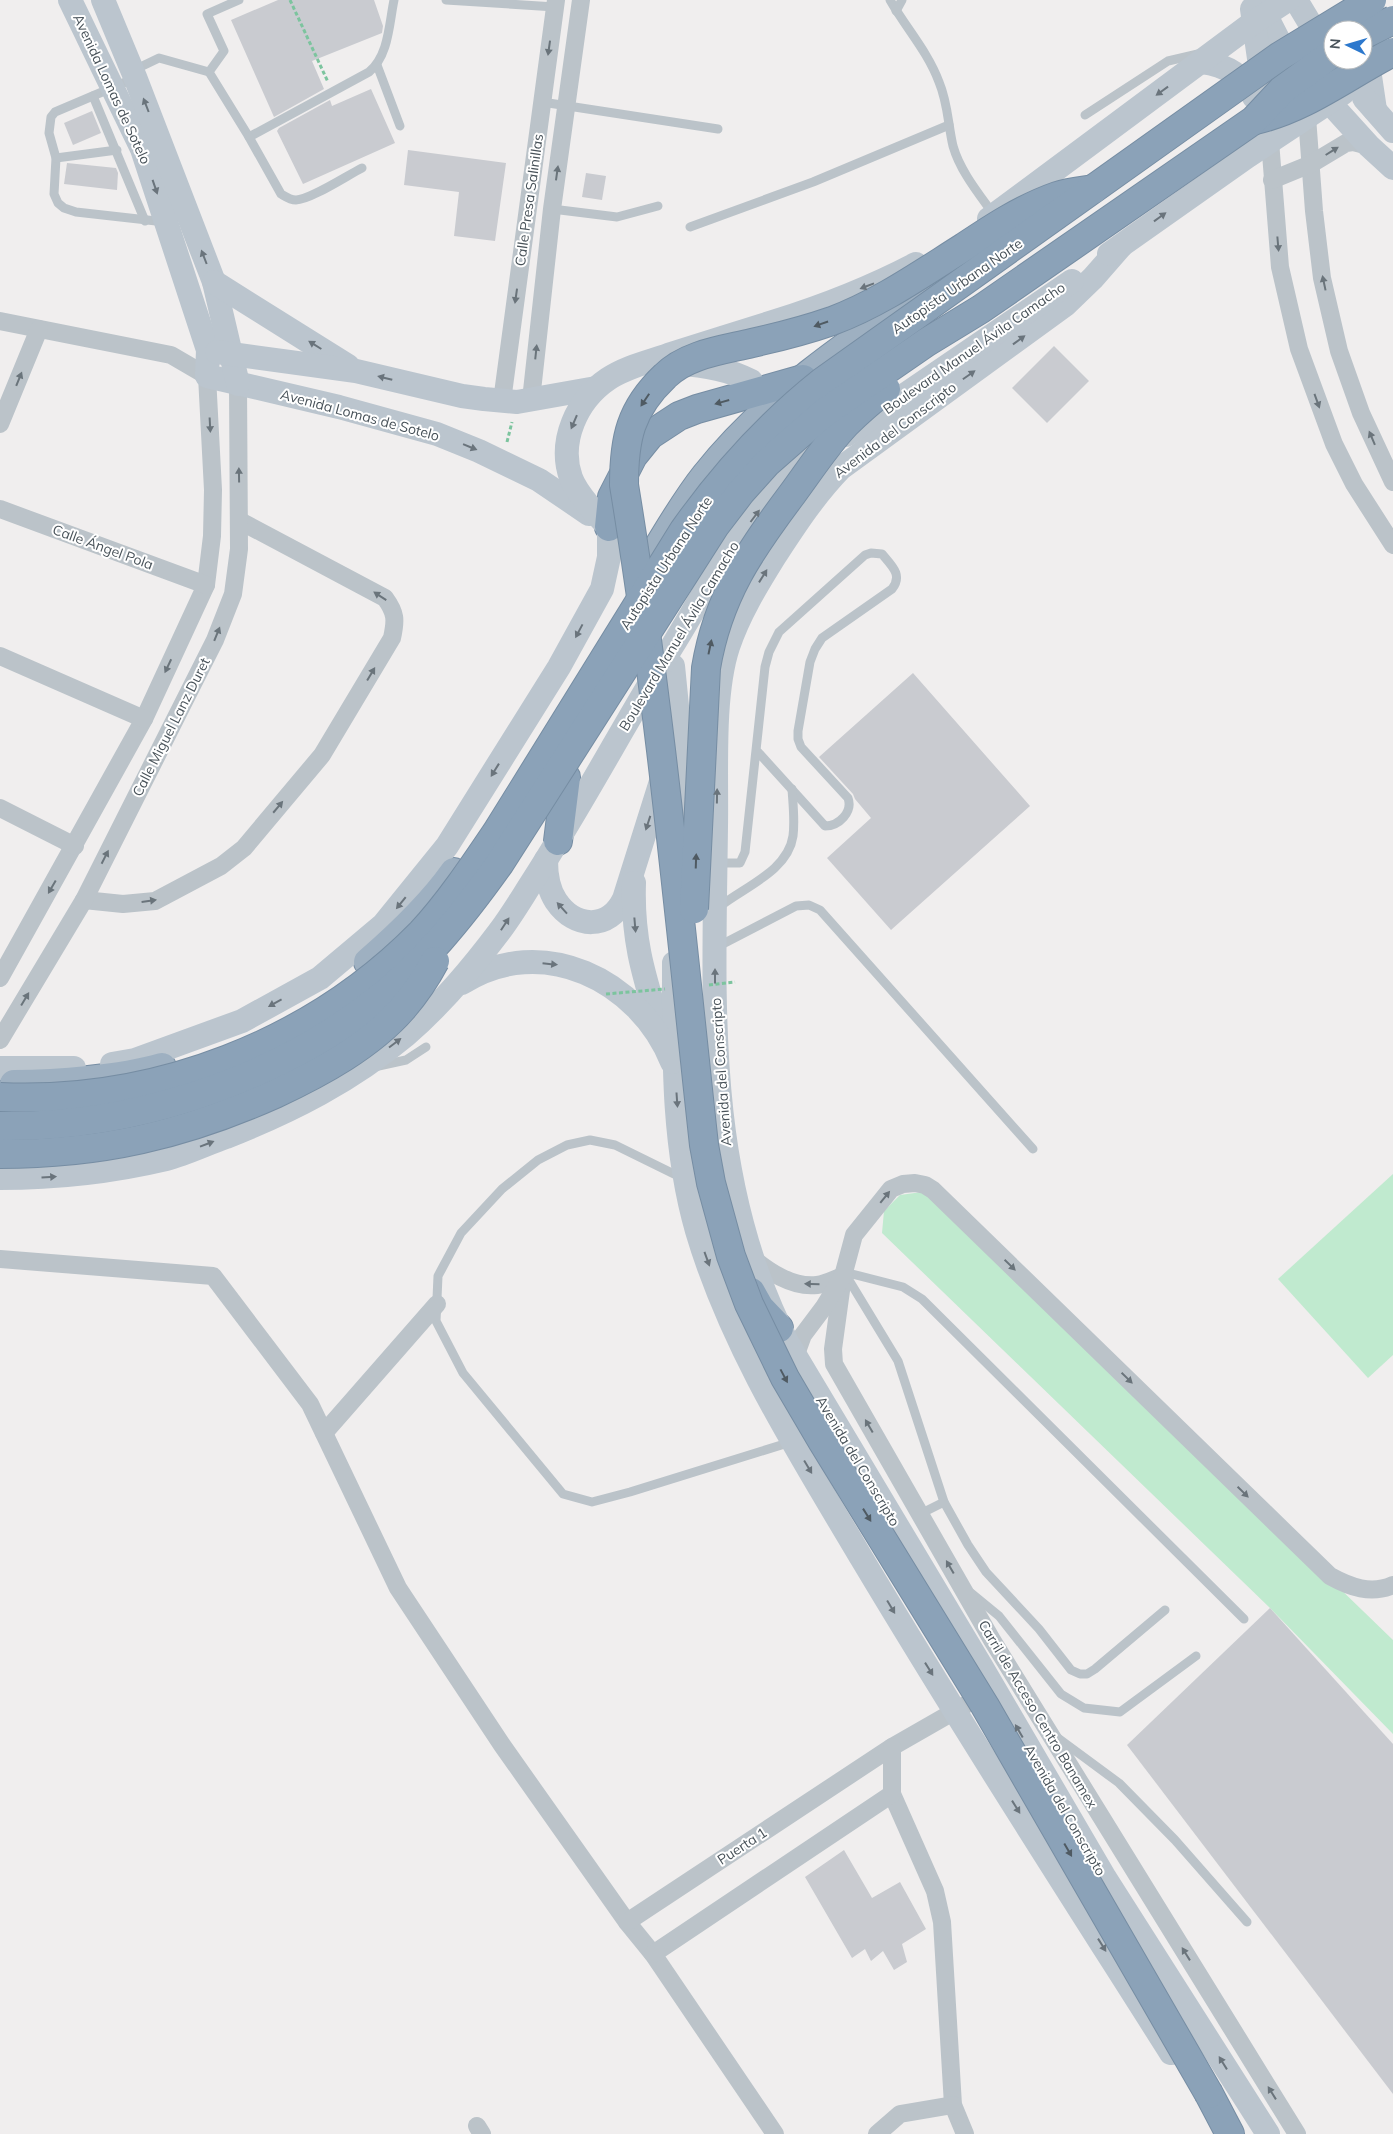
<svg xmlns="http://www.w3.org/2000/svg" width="1393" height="2134" font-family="Mulish,sans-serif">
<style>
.green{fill:#c0eacf}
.building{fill:#c9cbd0}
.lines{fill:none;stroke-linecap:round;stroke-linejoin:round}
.trunk-casing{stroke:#768da3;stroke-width:30}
.motorway-casing{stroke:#768da3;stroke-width:30}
.path{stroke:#7cc49e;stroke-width:3;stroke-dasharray:4 2.5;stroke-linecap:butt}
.service{stroke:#bbc3c9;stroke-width:9}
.minor{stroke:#bbc3c9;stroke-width:18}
.secondary{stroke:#bbc5ce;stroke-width:24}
.trunk{stroke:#9eb0c1;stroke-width:28}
.motorway{stroke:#8ba2b8;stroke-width:28}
.motorway-bridge-casing{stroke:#768da3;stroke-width:30;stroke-linecap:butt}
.path-bridge{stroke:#7cc49e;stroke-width:3;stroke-dasharray:4 2.5;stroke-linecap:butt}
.motorway-bridge{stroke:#8ba2b8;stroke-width:28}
.oneway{fill:#6a747b}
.oneway2{fill:#6a747c}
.oneway3{fill:#4f5a62}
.labels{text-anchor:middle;stroke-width:4;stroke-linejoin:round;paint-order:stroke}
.street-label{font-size:14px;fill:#485259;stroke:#fff}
</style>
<rect width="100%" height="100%" fill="#f0eeee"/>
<!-- green -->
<g class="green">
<path d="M1393 1174V1355L1368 1378 1278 1279Z"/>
<path d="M929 1191 1393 1640V1734L1270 1608 882 1233 884 1211 900 1195Z"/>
</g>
<!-- building -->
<g class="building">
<path d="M278 0H374L383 26 382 33 312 61 324 89 274 117 231 20Z"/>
<path d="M371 89 395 143 303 184 277 131 279 128 330 100 332 106Z"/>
<path d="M92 111 101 133 73 145 64 123Z"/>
<path d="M408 150 506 163 495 241 454 236 459 192 404 185Z"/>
<path d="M67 163 116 168 118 173 117 190 64 184Z"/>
<path d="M586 173 606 176 602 200 582 197Z"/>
<path d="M1054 346 1089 381 1047 423 1012 388Z"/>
<path d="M913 673 1030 806 891 930 827 858 871 818 855 799 853 794 819 757Z"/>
<path d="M1270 1608 1393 1744V2094L1127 1745Z"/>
<path d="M844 1850 872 1898 900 1882 926 1929 902 1944 907 1962 894 1970 883 1951 871 1961 865 1949 852 1958 805 1877Z"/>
</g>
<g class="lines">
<!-- trunk casing -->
<g class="trunk-casing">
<g id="trunk">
<path d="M655 552C671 526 686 500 705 476 776 386 876 325 970 260"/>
<path d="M368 962C399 935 430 906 454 872"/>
<path d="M14 1084C58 1084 120 1079 162 1067"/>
<path d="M0 1141C109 1136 222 1115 316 1057 328 1050 339 1041 350 1033"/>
</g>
</g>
<!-- motorway casing -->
<g class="motorway-casing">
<g id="motorway">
<path d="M609 527 612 497 633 456 650 435 679 416 697 409 803 379"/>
<path d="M558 841 566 777"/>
<path d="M751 1292 760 1308 779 1328"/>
<path d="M1209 2094 1230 2134"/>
</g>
</g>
<!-- path -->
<g class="path">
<path d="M290 0 328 82"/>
<path d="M507 442 512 422"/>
</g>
<!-- service -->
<g class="service">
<path d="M239 0 207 14 224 51 209 72 249 137 369 72C389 55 389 24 394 0"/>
<path d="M446 0 555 7"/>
<path d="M890 0C906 28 928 52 939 82 948 103 948 125 953 146 960 171 979 194 994 215"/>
<path d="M896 11 902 0"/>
<path d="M377 65 400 126"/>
<path d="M134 70 159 58 209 72"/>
<path d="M135 78 55 112 51 117 49 133 56 158 54 194 58 203 64 208 76 212 165 222"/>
<path d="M93 96 145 221"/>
<path d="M542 102 718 129"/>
<path d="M1085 115 1168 61 1198 54"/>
<path d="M249 137 281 194C286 197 290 200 296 200 310 200 348 175 362 168"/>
<path d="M56 158 117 150"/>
<path d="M552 209 617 217 658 206"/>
<path d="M690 227 813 182 949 125"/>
<path d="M716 863H740L745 852 765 667 769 652 779 632 865 555 871 553 882 554C892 566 903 575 892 589L822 638 815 649 810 662 798 731V739L801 747 848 798C853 812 839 826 825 826L757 751"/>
<path d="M719 907C744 887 788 871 793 836 795 821 793 804 792 789"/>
<path d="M717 947 796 906 809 905 820 910 1033 1149"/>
<path d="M374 1067 406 1060 426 1047"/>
<path d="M682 1176 674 1174 615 1145 590 1140 567 1145 538 1160 502 1189 461 1233 438 1276 436 1321 463 1373 563 1494 592 1502 630 1492 791 1442"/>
<path d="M920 1514 944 1502"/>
<path d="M971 1593 999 1616 1061 1694 1084 1708 1120 1712 1196 1656"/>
<path d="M1165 1610 1095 1669 1087 1674H1080L1071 1670 1039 1629 986 1572 968 1545 944 1502 898 1361 844 1272 903 1287 922 1299 1244 1619"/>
<path d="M1058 1738 1119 1783 1175 1840 1247 1922"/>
</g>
<!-- minor -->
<g class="minor">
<path d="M1307 117 1314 211 1322 278 1339 351 1361 413 1393 482"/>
<path d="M1270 141 1280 267 1299 349 1334 444 1354 484 1393 545"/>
<path d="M1272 180 1311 164 1346 143 1353 142 1369 146"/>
<path d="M0 321 171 355 207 376 213 490 212 536 206 585 144 719 0 978"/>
<path d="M531 400 552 209 581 0"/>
<path d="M502 401 556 0"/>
<path d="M0 424 39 329"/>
<path d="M0 509 206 585"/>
<path d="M0 656 144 719"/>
<path d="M0 808 75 846"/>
<path d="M84 900 123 904 155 901 221 866 244 848 322 755 392 638C396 620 396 613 385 598L240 521"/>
<path d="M0 1040 84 900 215 640 233 594 239 549 238 384"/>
<path d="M750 1256C768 1271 792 1288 817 1285 826 1284 835 1279 843 1276"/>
<path d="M0 1259 213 1276 310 1404 398 1588 502 1745 627 1922 653 1954 775 2134"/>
<path d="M843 1276 833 1349 834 1364 992 1640 1297 2134"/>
<path d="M795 1357 803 1335 824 1307 843 1276 854 1235 891 1189 903 1184 915 1183 925 1185 933 1190 1330 1576C1350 1587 1371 1595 1393 1585"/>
<path d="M324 1433 437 1304"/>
<path d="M892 1794 935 1891 942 1922 953 2105 965 2134"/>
<path d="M627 1922 892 1747 988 1692"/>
<path d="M653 1954 892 1794V1747"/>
<path d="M477 2126 482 2134"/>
<path d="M877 2134 900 2114 953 2105"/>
</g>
<!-- secondary -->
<g class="secondary">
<path d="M70 0 142 149 208 350 207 376 339 407 437 434 479 451 539 480 589 514"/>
<path d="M103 0 135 77 214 282 238 384"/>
<path d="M1258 0 1278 39 1298 67"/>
<path d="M1296 0 1326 50"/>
<path d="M1252 9 1268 122"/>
<path d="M1361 15 1375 110"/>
<path d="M1202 62C1225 65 1244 75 1254 97"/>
<path d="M1320 92 1369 146 1393 168"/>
<path d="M1364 98 1393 131"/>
<path d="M989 219 1254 22 1288 0"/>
<path d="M1121 246 1093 278 1065 305 841 468C814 496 796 524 775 556 757 585 739 614 728 647 712 696 717 773 716 826 714 1004 703 1178 787 1342L981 1666 1105 1878 1268 2134"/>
<path d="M1109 254 1248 156 1343 93"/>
<path d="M214 282 348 366"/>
<path d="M217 352 356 371 462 396 484 399 517 402 596 388"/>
<path d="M678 364C704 365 728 369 751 381"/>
<path d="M846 435 1072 281"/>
<path d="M618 537C604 522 578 497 571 478 558 441 577 400 608 379 626 367 648 362 668 355 704 344 740 332 776 321 824 306 872 287 916 264"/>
<path d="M673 666 679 726 678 814"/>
<path d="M546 860C546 875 548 889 556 901 575 929 609 930 624 899L663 775"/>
<path d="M634 883C632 940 644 976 660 1029"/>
<path d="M674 963C674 1052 672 1144 697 1231 732 1349 800 1454 862 1559 962 1726 1067 1889 1171 2053"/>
<path d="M462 983C542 932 639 980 672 1062"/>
<path d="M112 1064 135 1060 242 1021 320 978 383 925 447 846 559 667 602 589 609 557V527"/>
<path d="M0 1068H74"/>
<path d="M0 1178C56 1178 111 1172 166 1159 186 1154 206 1144 226 1137 292 1111 351 1081 406 1035 441 1005 472 968 499 932 512 915 523 896 534 879 584 801 627 719 676 640 713 580 753 495 813 456"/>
</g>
<!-- trunk -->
<use href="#trunk" class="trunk"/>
<!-- motorway -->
<use href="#motorway" class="motorway"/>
<!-- motorway-bridge casing -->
<g class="motorway-bridge-casing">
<g id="motorway-bridge">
<path d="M1363 35 1393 20"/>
<path d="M1255 120C1305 109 1348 75 1393 52"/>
<path d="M1094 189C1081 191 1068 192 1057 196 1023 208 994 227 964 247 921 274 880 303 832 321 806 330 779 337 752 343 723 350 687 354 665 376 630 409 624 439 624 485 660 704 680 925 704 1145L711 1183 731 1256 749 1304 785 1378 822 1441 985 1706 1209 2094"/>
<path d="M694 909 706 668C718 596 750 550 793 493 810 470 826 445 846 424 859 411 872 400 886 389"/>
<path d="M0 1097C155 1104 312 1044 421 933 449 903 475 864 498 830L684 530C723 475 768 425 822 382L1280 56 1372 0"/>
<path d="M0 1126C128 1128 266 1084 368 1007 420 969 463 915 500 863L715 526 741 492 767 463 824 413 927 342 981 309 1254 120 1282 90 1333 53"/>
<path d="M0 1154C101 1154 183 1135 275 1094 320 1073 370 1046 403 1008 415 994 426 978 435 961"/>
</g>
</g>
<!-- path-bridge -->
<g class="path-bridge">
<path d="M709 985 735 982"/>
<path d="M606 994 665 989"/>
</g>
<!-- motorway-bridge -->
<use href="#motorway-bridge" class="motorway-bridge"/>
</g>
<!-- one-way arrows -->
<defs><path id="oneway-solid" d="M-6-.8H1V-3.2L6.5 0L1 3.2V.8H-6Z" transform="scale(1.25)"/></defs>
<g class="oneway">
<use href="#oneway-solid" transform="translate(549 48) rotate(98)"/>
<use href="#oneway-solid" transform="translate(1332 151) rotate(-32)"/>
<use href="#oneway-solid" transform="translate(557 173) rotate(-82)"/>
<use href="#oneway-solid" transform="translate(1278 244) rotate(85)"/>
<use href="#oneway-solid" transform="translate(1324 283) rotate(-102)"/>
<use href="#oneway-solid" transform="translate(516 296) rotate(98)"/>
<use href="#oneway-solid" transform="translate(536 352) rotate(-84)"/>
<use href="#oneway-solid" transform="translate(19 379) rotate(-68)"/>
<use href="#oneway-solid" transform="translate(1317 401) rotate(70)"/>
<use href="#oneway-solid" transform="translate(210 425) rotate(87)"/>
<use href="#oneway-solid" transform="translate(1372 438) rotate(-113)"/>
<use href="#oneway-solid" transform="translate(239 475) rotate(-91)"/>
<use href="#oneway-solid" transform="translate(380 596) rotate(-147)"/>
<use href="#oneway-solid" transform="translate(217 634) rotate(-68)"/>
<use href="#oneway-solid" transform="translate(168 666) rotate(115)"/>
<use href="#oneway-solid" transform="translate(371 674) rotate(-59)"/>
<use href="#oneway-solid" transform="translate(278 807) rotate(-50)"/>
<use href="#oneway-solid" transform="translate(105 857) rotate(-63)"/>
<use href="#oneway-solid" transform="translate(52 887) rotate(120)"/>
<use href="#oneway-solid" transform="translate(149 901) rotate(-8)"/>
<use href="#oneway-solid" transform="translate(25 999) rotate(-59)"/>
<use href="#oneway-solid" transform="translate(885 1197) rotate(-51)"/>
<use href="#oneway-solid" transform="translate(1010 1265) rotate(44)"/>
<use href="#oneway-solid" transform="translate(812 1284) rotate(-179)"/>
<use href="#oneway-solid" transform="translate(1127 1378) rotate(44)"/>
<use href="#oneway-solid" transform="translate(869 1426) rotate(-120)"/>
<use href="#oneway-solid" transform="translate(1243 1492) rotate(44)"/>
<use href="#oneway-solid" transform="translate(950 1567) rotate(-120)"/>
<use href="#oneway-solid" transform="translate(1186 1954) rotate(-122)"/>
<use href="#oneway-solid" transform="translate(1272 2093) rotate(-122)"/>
</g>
<g class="oneway2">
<use href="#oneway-solid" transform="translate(1162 91) rotate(144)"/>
<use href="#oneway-solid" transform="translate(146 105) rotate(-111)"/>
<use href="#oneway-solid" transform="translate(155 187) rotate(71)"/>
<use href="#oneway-solid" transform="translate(1160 217) rotate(-36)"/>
<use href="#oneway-solid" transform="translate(204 257) rotate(-111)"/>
<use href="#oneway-solid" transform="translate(867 286) rotate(159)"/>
<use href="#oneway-solid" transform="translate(1019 340) rotate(-36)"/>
<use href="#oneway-solid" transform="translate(315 345) rotate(-148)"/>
<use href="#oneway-solid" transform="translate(969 375) rotate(-35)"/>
<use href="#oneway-solid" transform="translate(385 378) rotate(-166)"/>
<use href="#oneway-solid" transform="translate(574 422) rotate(113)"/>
<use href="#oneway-solid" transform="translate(470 447) rotate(22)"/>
<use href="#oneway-solid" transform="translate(755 516) rotate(-53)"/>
<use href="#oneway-solid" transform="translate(763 576) rotate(-58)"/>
<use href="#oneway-solid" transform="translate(579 631) rotate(118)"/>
<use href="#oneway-solid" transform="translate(495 770) rotate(122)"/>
<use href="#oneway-solid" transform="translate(717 796) rotate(-89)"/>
<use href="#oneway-solid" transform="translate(648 823) rotate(108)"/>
<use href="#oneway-solid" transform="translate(401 903) rotate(129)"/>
<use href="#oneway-solid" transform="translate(562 908) rotate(-132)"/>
<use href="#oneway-solid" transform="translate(505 924) rotate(-57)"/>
<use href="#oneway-solid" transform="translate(635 925) rotate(85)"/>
<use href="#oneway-solid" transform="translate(550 964) rotate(6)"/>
<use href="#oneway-solid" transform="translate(715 976) rotate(-90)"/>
<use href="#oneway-solid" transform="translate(275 1003) rotate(151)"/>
<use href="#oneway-solid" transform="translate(395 1043) rotate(-37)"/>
<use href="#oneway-solid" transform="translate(677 1100) rotate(86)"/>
<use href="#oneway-solid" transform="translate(207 1144) rotate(-21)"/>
<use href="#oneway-solid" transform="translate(49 1177) rotate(-4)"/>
<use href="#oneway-solid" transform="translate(707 1259) rotate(70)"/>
<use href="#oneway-solid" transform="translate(808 1467) rotate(59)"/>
<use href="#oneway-solid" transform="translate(891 1607) rotate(59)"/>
<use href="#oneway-solid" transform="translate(929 1669) rotate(58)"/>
<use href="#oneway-solid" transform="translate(1019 1731) rotate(-120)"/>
<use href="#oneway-solid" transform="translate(1016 1807) rotate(58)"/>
<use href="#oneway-solid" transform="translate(1102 1945) rotate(58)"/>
<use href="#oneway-solid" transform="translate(1223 2063) rotate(-122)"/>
</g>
<g class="oneway3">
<use href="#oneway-solid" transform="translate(821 324) rotate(161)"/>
<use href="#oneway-solid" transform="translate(645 400) rotate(124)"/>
<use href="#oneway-solid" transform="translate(722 402) rotate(164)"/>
<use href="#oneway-solid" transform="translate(710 647) rotate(-78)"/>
<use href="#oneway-solid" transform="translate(696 861) rotate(-88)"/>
<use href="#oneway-solid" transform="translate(784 1376) rotate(62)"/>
<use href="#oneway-solid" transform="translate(867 1515) rotate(58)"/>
<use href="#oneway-solid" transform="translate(1068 1850) rotate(60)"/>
</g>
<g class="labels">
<!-- street labels -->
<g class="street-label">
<text transform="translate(112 89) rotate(65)" y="5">Avenida Lomas de Sotelo</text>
<text transform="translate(529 200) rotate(-82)" y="5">Calle Presa Salinillas</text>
<text transform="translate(957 286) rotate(-35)" y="5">Autopista Urbana Norte</text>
<text transform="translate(974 348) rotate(-35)" y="5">Boulevard Manuel Ávila Camacho</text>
<text transform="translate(360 415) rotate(15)" y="5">Avenida Lomas de Sotelo</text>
<text transform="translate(895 430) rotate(-37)" y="5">Avenida del Conscripto</text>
<text transform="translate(103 547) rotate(20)" y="5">Calle Ángel Pola</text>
<text transform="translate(666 563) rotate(-57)" y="5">Autopista Urbana Norte</text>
<text transform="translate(679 636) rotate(-59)" y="5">Boulevard Manuel Ávila Camacho</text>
<text transform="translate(171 727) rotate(-63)" y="5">Calle Miguel Lanz Duret</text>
<text transform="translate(721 1072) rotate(-94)" y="5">Avenida del Conscripto</text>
<text transform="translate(858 1461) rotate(59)" y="5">Avenida del Conscripto</text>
<text transform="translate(1038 1714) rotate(59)" y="5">Carril de Acceso Centro Banamex</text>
<text transform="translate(1065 1810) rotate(60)" y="5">Avenida del Conscripto</text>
<text transform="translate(742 1846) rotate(-33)" y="5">Puerta 1</text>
</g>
</g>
<!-- north arrow -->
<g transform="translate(1348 45) rotate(275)"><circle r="24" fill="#ffffff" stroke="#b6babd"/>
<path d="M0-4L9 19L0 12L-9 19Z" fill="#2c78cd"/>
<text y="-8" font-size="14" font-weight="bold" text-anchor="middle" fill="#485259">N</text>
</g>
</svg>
